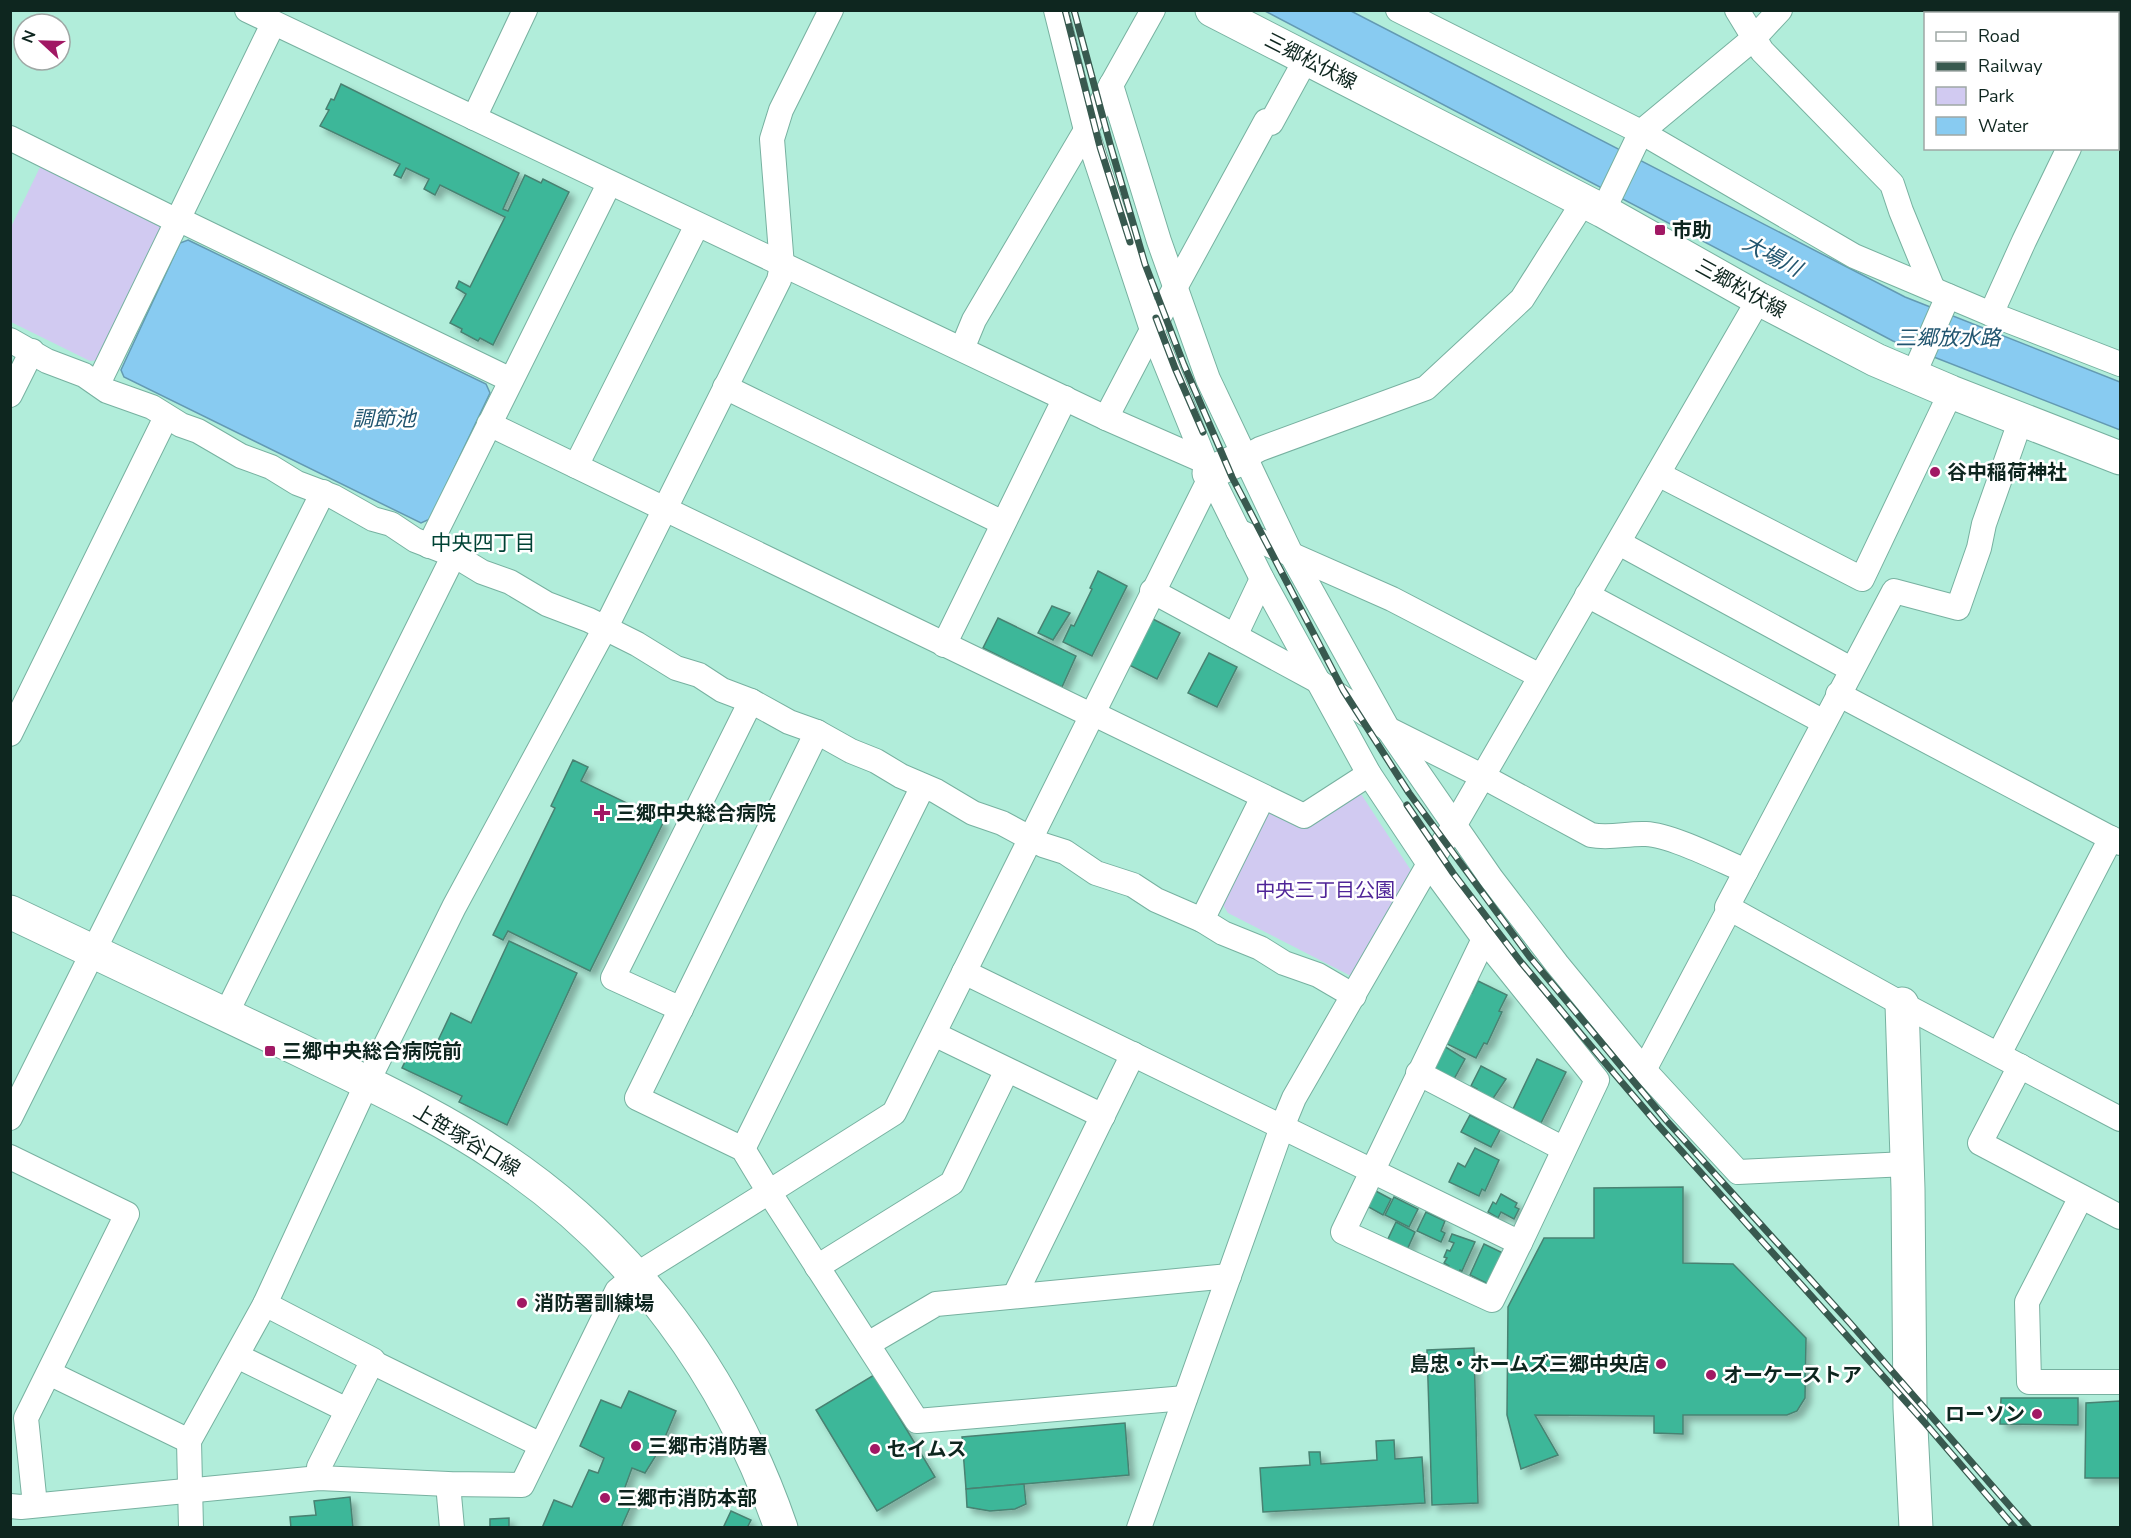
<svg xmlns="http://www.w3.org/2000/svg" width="2131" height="1538" font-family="'Nunito Sans','Noto Sans JP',sans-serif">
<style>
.green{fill:#d1caf1}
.water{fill:#88cbf1;stroke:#639ab2;stroke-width:1.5}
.building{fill:#3db799;stroke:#488272;stroke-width:1.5;filter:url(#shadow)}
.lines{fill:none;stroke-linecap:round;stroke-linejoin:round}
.street-casing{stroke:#77b1a0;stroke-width:26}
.secondary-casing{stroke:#77b1a0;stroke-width:35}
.primary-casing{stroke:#77b1a0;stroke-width:35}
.street{stroke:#fff;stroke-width:24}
.secondary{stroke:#fff;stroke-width:33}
.primary{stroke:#fff;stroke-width:33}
.rail-casing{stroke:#38594f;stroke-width:7}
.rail{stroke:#fff;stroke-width:4.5;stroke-dasharray:14;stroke-linecap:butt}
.poi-dot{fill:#a11864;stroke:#fff;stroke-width:2}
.labels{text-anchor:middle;stroke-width:5;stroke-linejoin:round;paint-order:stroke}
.street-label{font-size:20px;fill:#0e261f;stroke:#fff}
.poi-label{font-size:20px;font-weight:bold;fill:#0e261f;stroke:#fff;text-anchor:start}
.park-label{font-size:20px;fill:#4f2598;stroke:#fff}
.water-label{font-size:21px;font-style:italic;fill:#21556f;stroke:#fff}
.neighbourhood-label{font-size:21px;fill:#004335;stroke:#fff}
</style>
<defs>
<filter id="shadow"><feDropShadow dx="5.5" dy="5.5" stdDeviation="3" flood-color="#0004"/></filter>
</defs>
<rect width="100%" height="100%" fill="#b1edda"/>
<!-- green -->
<g class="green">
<path d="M42 163 159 220 163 230 98 360 90 361 11 322V227Z"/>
<path d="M1361 794 1412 872 1355 974 1349 975 1228 913 1223 905 1265 815 1272 813 1304 827Z"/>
</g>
<!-- water -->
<g class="water">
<path d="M1265 11H1351L1905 297 2120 382V430L1893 341Z"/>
<path d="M188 240 486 384 490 393 430 519 421 523 124 377 121 370 180 243Z"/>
</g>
<!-- building -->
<g class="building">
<path d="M341 84 519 173 503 209 508 211 525 175 541 183 543 179 569 192 493 345 480 338 478 341 461 332 462 329 450 323 466 294 456 288 459 281 470 287 505 217 440 185 435 195 424 189 429 179 406 168 401 178 394 175 400 164 320 126 329 110 326 109 331 99 334 100Z"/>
<path d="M1098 571 1127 586 1092 656 1063 642 1071 625 1074 626 1092 589 1090 588Z"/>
<path d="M1052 606 1070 613 1053 640 1038 633Z"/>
<path d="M998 618 1076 656 1062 687 983 648Z"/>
<path d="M1151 618 1180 633 1157 679 1127 664Z"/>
<path d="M1209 653 1237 667 1217 707 1188 693Z"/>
<path d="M573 760 588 767 581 781 664 821 590 971 508 931 503 940 493 935 555 808 551 806Z"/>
<path d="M509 941 577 973 507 1125 459 1102 462 1096 402 1068 415 1041 434 1049 451 1013 471 1023Z"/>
<path d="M1478 981 1507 995 1499 1011 1502 1012 1487 1044 1484 1043 1476 1058 1447 1044 1453 1032 1450 1031 1454 1023 1457 1024 1468 1001 1465 1000 1469 992 1472 993Z"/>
<path d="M1444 1046 1465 1059 1454 1079 1433 1068Z"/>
<path d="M1537 1059 1566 1072 1541 1123 1513 1109Z"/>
<path d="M1481 1066 1506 1079 1492 1100 1476 1091 1477 1089 1471 1086Z"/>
<path d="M1470 1115 1500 1130 1491 1147 1461 1132Z"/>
<path d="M1475 1148 1499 1160 1485 1191 1482 1189 1479 1196 1449 1182 1458 1163 1465 1167Z"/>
<path d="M1683 1187V1263L1733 1264 1806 1338 1805 1398 1797 1411 1787 1415H1683V1434L1654 1433V1416L1535 1415 1558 1455 1521 1469 1507 1415 1508 1307 1544 1238H1594V1188Z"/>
<path d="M1372 1189 1391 1199 1383 1215 1365 1205Z"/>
<path d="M1501 1194 1517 1203 1515 1207 1519 1209 1514 1219 1501 1212 1498 1218 1488 1212 1493 1202 1496 1204Z"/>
<path d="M1394 1197 1418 1209 1409 1227 1385 1215Z"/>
<path d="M1426 1212 1445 1221 1441 1231 1445 1233 1441 1242 1417 1231Z"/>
<path d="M1396 1222 1415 1232 1407 1250 1387 1241Z"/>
<path d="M1452 1234 1475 1242 1462 1271 1460 1270 1459 1273 1448 1268 1449 1266 1444 1263 1447 1258 1444 1257 1447 1250 1450 1251 1454 1243 1449 1241Z"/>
<path d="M1484 1244 1503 1253 1488 1284 1470 1275Z"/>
<path d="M1474 1348 1478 1503 1432 1505 1427 1350Z"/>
<path d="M874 1375 935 1477 877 1511 816 1410Z"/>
<path d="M629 1391 676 1411 660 1449 645 1473 632 1468 624 1490 636 1494 621 1528H542L554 1500 572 1507 589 1470 598 1473 604 1458 580 1446 601 1400 621 1408Z"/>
<path d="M2001 1398H2078V1425L2000 1424Z"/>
<path d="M2120 1401V1478H2085L2086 1403Z"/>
<path d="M1125 1423 1129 1475 966 1489 962 1437Z"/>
<path d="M1394 1440 1395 1459 1422 1457 1425 1503 1263 1512 1260 1468 1310 1465 1309 1452H1320L1321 1464 1377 1460 1376 1441Z"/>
<path d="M1024 1484 1026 1504 1015 1509 990 1511 967 1507 966 1489Z"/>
<path d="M350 1497 353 1528H291L290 1517 316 1515 314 1501Z"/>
<path d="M731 1511 751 1520 747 1528H723Z"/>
<path d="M509 1518V1528H490V1519Z"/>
</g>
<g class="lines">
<!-- street casing -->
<g class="street-casing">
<g id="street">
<path d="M247 10 1106 418 1204 461"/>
<path d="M1056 10 1086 130 1152 330 1211 476 1262 579 1369 774 1429 864 1484 939 1597 1080 1520 1243"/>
<path d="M1398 10 1641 132 1854 256 1991 314 2120 364"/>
<path d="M1737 10 1762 51 1892 184 1901 211 1933 289"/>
<path d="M2118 51 2120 44"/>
<path d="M1111 85 1159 241 1208 379 1291 554 1388 729 1491 878 1557 964 1644 1070 1738 1172 1907 1164"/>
<path d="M474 118 525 10"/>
<path d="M10 138 177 221"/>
<path d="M1603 211 1641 132 1753 39 1780 10"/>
<path d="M178 219 511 380"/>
<path d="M1991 314 2024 241 2069 148"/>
<path d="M10 340 47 361 84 375 107 391 152 407 181 425 198 431 241 456 271 467 297 483 334 497 373 519 391 524 415 540 454 555 482 572 510 582 547 604 589 620 637 644 676 668 699 675 722 690 751 701 789 722 817 732 851 751 876 761 901 776 936 791 973 813 1002 823 1043 845 1065 852 1096 873 1133 885 1156 900 1202 920 1223 933 1260 948 1284 963 1318 975 1354 996"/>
<path d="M962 349 974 320 1086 130 1153 10"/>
<path d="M1913 376 1948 296"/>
<path d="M98 384 273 24"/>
<path d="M725 387 1003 523"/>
<path d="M10 395 32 351"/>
<path d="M1106 418 1152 330 1266 121 1271 123 1306 59"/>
<path d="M2021 419 1984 524 1979 548 1958 608 1894 591 1727 907 1902 1004 2120 1119"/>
<path d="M489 424 1091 715"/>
<path d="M1245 457 1260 449 1426 388 1522 299 1584 201"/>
<path d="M576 466 697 225"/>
<path d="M1658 474 1862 579 1951 392"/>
<path d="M1238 531 1392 599 1540 676"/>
<path d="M1619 543 1851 669"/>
<path d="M429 546 609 184"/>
<path d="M1152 591 1316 680 1388 729 1482 776 1591 835C1610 839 1627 833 1646 834 1671 835 1720 860 1746 871"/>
<path d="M1587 595 1824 722"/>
<path d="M1235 636 1262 579"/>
<path d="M944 645 1065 398"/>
<path d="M1838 694 2120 843"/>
<path d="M1092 713 1304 816 1369 774"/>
<path d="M10 734 166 417"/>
<path d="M1202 920 1263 797"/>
<path d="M964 972 1520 1243 1492 1300 1343 1232 1484 939"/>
<path d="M681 1009 613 978 751 701"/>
<path d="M226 1014 454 555"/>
<path d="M934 1034 1103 1116"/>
<path d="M1999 1054 2111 838"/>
<path d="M2020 1066 1980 1143 2120 1217"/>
<path d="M1644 1070 1730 908"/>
<path d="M1418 1073 1564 1149"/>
<path d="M10 1118 323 492"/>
<path d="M743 1149 923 786"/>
<path d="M10 1157 127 1214 26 1418 35 1505"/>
<path d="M2081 1197 2027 1302 2029 1382H2120"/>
<path d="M817 1267 952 1183 1007 1070"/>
<path d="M1015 1295 1133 1054"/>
<path d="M265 1304 373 1360 319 1467V1478"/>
<path d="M868 1344 936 1304 1229 1276"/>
<path d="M237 1356 347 1410"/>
<path d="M372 1362 541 1445"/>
<path d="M49 1373 189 1441"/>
<path d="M1185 1398 917 1421 769 1192 894 1113 1211 476"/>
<path d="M448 1484 452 1528"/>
<path d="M10 1506 21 1507 319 1478 448 1484 522 1485 617 1291 636 1275 769 1192 743 1149 637 1098 817 732"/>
<path d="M191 1528 189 1441 265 1304 367 1083 454 907 611 617 779 280 782 266 772 139 781 110 831 10"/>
<path d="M1139 1528 1282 1127 1294 1098 1429 864 1454 826 1759 299"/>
</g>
</g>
<!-- secondary casing -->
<g class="secondary-casing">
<g id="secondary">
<path d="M1209 473 1245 457"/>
<path d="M10 912C106 958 202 1003 298 1049 367 1083 438 1115 501 1158 634 1247 729 1377 781 1528"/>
<path d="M1902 1004 1908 1189 1910 1408 1916 1528"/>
</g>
</g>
<!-- primary casing -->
<g class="primary-casing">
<path id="primary" d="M1212 10 1603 211 1759 299 1876 360 1951 392 2120 458"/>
</g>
<!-- street -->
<use href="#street" class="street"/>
<!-- secondary -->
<use href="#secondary" class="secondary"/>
<!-- primary -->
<use href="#primary" class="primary"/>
<!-- rail casing -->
<g class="rail-casing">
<g id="rail">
<path d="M1065 10 1100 147 1130 242"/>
<path d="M1074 10 1110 144 1145 264 1184 365 1232 477 1343 690 1409 793 1529 956 1666 1120 1850 1323 2029 1528"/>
<path d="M1156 318 1175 368 1203 432"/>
<path d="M1407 805 1453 873 1520 961 1590 1045 1659 1126 1925 1423 2015 1528"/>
</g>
</g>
<!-- rail -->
<use href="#rail" class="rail"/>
</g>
<!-- markers -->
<g class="poi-dot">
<rect x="1654" y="224" width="12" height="12" rx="3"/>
<circle cx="1935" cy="472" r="6"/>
<path d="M599 804h6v6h6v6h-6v6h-6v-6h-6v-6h6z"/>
<rect x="264" y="1045" width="12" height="12" rx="3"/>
<circle cx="522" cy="1303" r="6"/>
<circle cx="1661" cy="1364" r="6"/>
<circle cx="1711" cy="1375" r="6"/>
<circle cx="2037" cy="1414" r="6"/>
<circle cx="636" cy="1446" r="6"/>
<circle cx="875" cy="1449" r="6"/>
<circle cx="605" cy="1498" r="6"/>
</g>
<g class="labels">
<!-- street labels -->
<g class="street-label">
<text transform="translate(1311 61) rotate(27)" y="7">三郷松伏線</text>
<text transform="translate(1741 288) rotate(29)" y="7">三郷松伏線</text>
<text transform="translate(467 1140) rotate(31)" y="7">上笹塚谷口線</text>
</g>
<!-- poi labels -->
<g class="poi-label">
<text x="1672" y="237">市助</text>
<text x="1947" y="479">谷中稲荷神社</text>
<text x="616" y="820">三郷中央総合病院</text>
<text x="282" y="1058">三郷中央総合病院前</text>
<text x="534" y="1310">消防署訓練場</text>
<text x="1649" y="1371" text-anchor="end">島忠・ホームズ三郷中央店</text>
<text x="1723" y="1382">オーケーストア</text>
<text x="2025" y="1421" text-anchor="end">ローソン</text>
<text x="648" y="1453">三郷市消防署</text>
<text x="887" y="1456">セイムス</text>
<text x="617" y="1505">三郷市消防本部</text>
</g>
<!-- park labels -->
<g class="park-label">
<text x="1325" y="897">中央三丁目公園</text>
</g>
<!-- water labels -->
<g class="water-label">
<text transform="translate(1772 256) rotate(28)" y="7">大場川</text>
<text x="1948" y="345">三郷放水路</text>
<text x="384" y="426">調節池</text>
</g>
<!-- neighbourhood labels -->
<g class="neighbourhood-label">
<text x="483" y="550">中央四丁目</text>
</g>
</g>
<!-- border -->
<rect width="2131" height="1538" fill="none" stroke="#0e261f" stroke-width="24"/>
<!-- legend -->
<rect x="1924" y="12" width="195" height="138" fill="#ffffff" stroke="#9fa8a5" stroke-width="1.5"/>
<rect x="1936" y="32" width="30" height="9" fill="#ffffff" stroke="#9fa8a5" stroke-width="1.5"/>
<text x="1978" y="42" font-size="18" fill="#0e261f">Road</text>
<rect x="1936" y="62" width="30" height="9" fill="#38594f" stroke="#9fa8a5" stroke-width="1.5"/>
<text x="1978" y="72" font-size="18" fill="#0e261f">Railway</text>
<rect x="1936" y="87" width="30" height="18" fill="#d1caf1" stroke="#9fa8a5" stroke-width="1.5"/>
<text x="1978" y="102" font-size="18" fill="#0e261f">Park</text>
<rect x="1936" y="117" width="30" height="18" fill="#88cbf1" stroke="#9fa8a5" stroke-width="1.5"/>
<text x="1978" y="132" font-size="18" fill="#0e261f">Water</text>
<!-- north arrow -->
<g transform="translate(42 42) rotate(292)"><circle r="28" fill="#ffffff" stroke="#9fa8a5" stroke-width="1.5"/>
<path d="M0-4.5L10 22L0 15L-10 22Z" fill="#a11864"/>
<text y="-9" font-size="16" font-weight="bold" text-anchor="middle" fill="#0e261f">N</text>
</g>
</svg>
